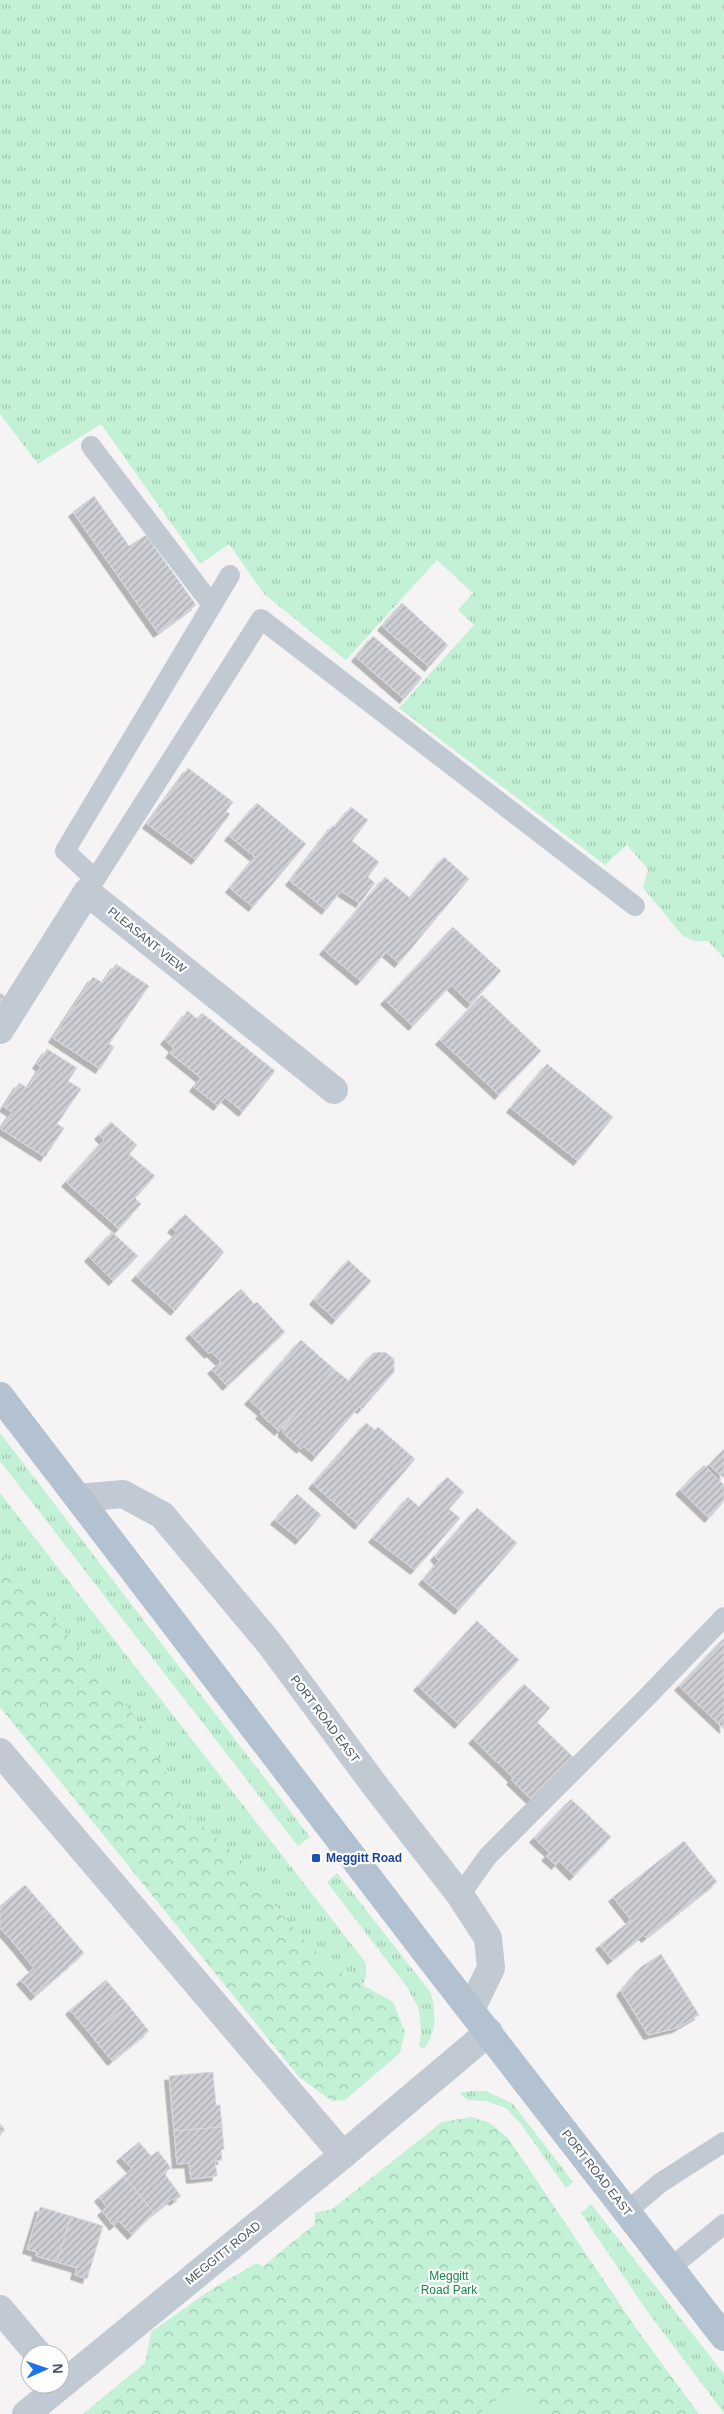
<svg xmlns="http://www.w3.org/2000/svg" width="724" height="2414" font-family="Helvetica,sans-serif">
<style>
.grass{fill:url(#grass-tufts)}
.forest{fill:url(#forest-crowns)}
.garden{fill:#c3f1d5}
.building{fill:url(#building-hatch);stroke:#d7d9de;filter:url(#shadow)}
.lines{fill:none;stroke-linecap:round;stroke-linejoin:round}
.service{stroke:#c1cad2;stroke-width:20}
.minor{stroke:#c1cad2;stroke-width:28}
.primary{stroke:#b3c2d1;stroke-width:28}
.transit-dot{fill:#1a4fb4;stroke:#fff;stroke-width:2}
.labels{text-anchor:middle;stroke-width:4.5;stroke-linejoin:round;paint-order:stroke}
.street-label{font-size:12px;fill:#4a5661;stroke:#fff}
.transit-label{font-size:12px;font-weight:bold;fill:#164399;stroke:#fff;text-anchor:start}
.park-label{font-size:12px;fill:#17864f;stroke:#fff}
</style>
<defs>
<pattern id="grass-tufts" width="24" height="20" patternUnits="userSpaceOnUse" patternTransform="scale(1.25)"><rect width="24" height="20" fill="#c3f1d5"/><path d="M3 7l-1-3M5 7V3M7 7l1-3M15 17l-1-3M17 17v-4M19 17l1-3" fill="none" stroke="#a0c6b0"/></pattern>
<pattern id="forest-crowns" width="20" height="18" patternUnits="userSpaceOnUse" patternTransform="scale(1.25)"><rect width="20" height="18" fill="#c3f1d5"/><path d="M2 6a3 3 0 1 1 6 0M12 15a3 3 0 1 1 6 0" fill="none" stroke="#a0c6b0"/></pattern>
<pattern id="building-hatch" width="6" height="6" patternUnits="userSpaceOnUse" patternTransform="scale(1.25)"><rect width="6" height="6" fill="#cdcfd5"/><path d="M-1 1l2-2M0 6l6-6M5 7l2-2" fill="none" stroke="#a8abb0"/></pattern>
<filter id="shadow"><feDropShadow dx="-4.5" dy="4.5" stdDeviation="0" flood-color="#0004"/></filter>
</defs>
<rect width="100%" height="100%" fill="#f5f3f3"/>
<!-- grass -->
<g class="grass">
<path d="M0 0H724V958L708 941H695L683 936 643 888 648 869 627 845 605 865 399 708 474 625 458 610 473 593 437 560 346 660 264 594 229 544 200 564 101 424 38 464 0 414Z"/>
<path d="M0 1433 310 1837 298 1846 0 1461Z"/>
<path d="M0 1493 366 1963V1977L360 1990 328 1994 0 1635Z"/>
<path d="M337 1873 431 1993C436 2015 437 2030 424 2049L419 2046 421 2033 419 2009 407 1987 327 1882Z"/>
<path d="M469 2091H486L513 2104 573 2182 566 2188 520 2123 506 2108 486 2101 468 2100 459 2093Z"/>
<path d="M591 2204 724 2374V2413L647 2311 581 2213Z"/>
</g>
<!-- forest -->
<g class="forest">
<path d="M0 1551 54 1620 101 1671 148 1735 184 1811 239 1857 287 1921 329 1966 393 2002 405 2032 400 2053 345 2100 332 2101 299 2077 0 1707Z"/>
<path d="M471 2117 490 2123 508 2138 638 2331 699 2414H83L145 2363 151 2332 212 2289 257 2263 262 2267 315 2224V2212L331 2210 442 2122Z"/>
</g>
<!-- garden -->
<path class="garden" d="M518 2384 540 2414H478Z"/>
<!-- building -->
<g class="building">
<path d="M94 496 129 546 146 535 196 605 158 633 73 512Z"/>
<path d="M402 603 448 645 429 667 382 626Z"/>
<path d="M373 636 422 678 404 699 356 657Z"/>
<path d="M188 768 233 802 226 811 230 814 196 860 147 824Z"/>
<path d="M257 803 306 844 253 907 230 888 255 857 229 836Z"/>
<path d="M351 807 368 820 352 841 379 862 368 877 375 883 360 903 341 891 326 910 290 881 333 825 335 827Z"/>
<path d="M444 857 469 879 399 963 386 952 361 981 324 950 385 877 410 898Z"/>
<path d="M453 927 501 971 471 1004 451 985 413 1026 385 1000Z"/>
<path d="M116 964 149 986 109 1044 114 1047 100 1069 53 1038 93 977 103 983Z"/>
<path d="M0 993 6 997 0 1005Z"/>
<path d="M482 995 541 1051 499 1095 440 1040Z"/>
<path d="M188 1011 197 1019 202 1013 275 1071 243 1112 225 1097 218 1106 194 1087 201 1078 170 1053 174 1048 165 1040Z"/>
<path d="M47 1049 77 1068 68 1081 81 1089 57 1124 64 1128 45 1157 1 1129 12 1112 4 1107 19 1083 28 1088 41 1067 37 1064Z"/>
<path d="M547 1064 613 1117 578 1161 511 1108Z"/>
<path d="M111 1122 137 1145 129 1154 155 1176 135 1198 141 1204 119 1229 66 1182 104 1140 99 1135Z"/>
<path d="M185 1214 224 1252 175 1311 136 1276 177 1232 172 1228Z"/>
<path d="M112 1232 138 1256 113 1281 89 1257Z"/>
<path d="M348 1260 371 1281 336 1320 314 1300Z"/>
<path d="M241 1289 254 1304 257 1302 285 1332 227 1386 212 1369 221 1362 211 1352 209 1354 190 1334Z"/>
<path d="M301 1340 334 1369 279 1431 260 1414 263 1412 249 1400Z"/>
<path d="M385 1352 394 1359V1372L362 1409 359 1407 316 1457 303 1446 301 1449 282 1432 284 1430 282 1429 334 1369 349 1381 373 1353Z"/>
<path d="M366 1423 375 1430 378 1427 415 1459 359 1525 313 1484Z"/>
<path d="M724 1449V1478L709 1465Z"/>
<path d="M704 1465 724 1485V1501L709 1518 680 1490Z"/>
<path d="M447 1477 464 1492 449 1509 460 1518 415 1570 373 1538 408 1497 419 1507Z"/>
<path d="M297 1494 321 1515 300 1540 275 1520Z"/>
<path d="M477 1508 517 1543 459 1610 423 1580 439 1561 435 1556Z"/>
<path d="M477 1621 519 1660 459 1724 418 1686Z"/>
<path d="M724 1638V1729L679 1686Z"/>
<path d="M524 1684 550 1708 498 1763 473 1739Z"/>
<path d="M537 1722 574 1758 533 1801 511 1780 513 1778 498 1763Z"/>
<path d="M571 1799 611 1837 574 1876 559 1861 556 1865 546 1856 550 1853 534 1838Z"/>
<path d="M684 1841 717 1882 646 1938 643 1935 612 1960 600 1945 631 1920 613 1897Z"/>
<path d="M25 1885 47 1910 12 1941 0 1928V1906Z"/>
<path d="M47 1910 84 1953 35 1996 21 1980 34 1968 12 1941Z"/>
<path d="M661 1954 699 2015 677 2028 648 2035 621 1991 641 1967Z"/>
<path d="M106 1980 128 2005 91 2035 70 2010Z"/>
<path d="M128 2005 149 2031 112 2061 91 2035Z"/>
<path d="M213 2072 216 2105H220L222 2127 174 2131 169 2076Z"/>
<path d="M0 2124 5 2130 0 2135Z"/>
<path d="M222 2127 224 2149 221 2150 222 2160 215 2161 217 2176 191 2179 189 2163 177 2164 174 2131Z"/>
<path d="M139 2142 151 2156 158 2151 171 2168 164 2173 181 2196 174 2201 172 2199 154 2213 124 2176 132 2169 121 2157Z"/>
<path d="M124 2176 154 2213 132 2235 119 2221 114 2226 102 2211 107 2207 99 2197Z"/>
<path d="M40 2207 71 2216 57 2262 36 2256 37 2252 27 2249Z"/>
<path d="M71 2216 103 2226 87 2279 75 2275 77 2268 57 2262Z"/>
</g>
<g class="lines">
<!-- service -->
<g class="service">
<path d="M91 446 212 605"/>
<path d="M95 879 65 851 230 575"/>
<path d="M87 892 261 619 635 906"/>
<path d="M460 1895 488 1856 647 1697 724 1617"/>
<path d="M627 2211 660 2183 724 2142"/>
<path d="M670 2268 724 2224"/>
</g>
<!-- minor -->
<g class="minor">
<path d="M0 1030 87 892 334 1090"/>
<path d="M79 1498 123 1494 162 1515 270 1644 376 1787 460 1895 488 1938 491 1968 471 2009"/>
<path d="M0 1752 343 2155"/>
<path d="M0 2309 38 2354"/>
<path d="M26 2414 343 2155 489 2032"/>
</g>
<!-- primary -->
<path class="primary" d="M0 1396 430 1958 724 2337"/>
</g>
<!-- markers -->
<rect class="transit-dot" x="311" y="1853" width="10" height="10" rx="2.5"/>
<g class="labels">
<!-- street labels -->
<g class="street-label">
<text transform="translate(147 940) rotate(39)" y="4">PLEASANT VIEW</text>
<text transform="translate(325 1719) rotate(53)" y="4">PORT ROAD EAST</text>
<text transform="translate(597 2173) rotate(52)" y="4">PORT ROAD EAST</text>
<text transform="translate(223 2253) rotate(-39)" y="4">MEGGITT ROAD</text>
</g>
<!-- transit labels -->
<g class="transit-label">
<text x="326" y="1862">Meggitt Road</text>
</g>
<!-- park labels -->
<g class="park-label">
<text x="449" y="2280">Meggitt<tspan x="449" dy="14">Road Park</tspan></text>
</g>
</g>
<!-- north arrow -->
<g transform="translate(45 2369) rotate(88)"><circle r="24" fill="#ffffff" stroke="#b7bbc0"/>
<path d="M0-4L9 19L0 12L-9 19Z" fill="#1a73e8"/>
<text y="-8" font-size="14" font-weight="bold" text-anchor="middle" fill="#4a5661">N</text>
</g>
</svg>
